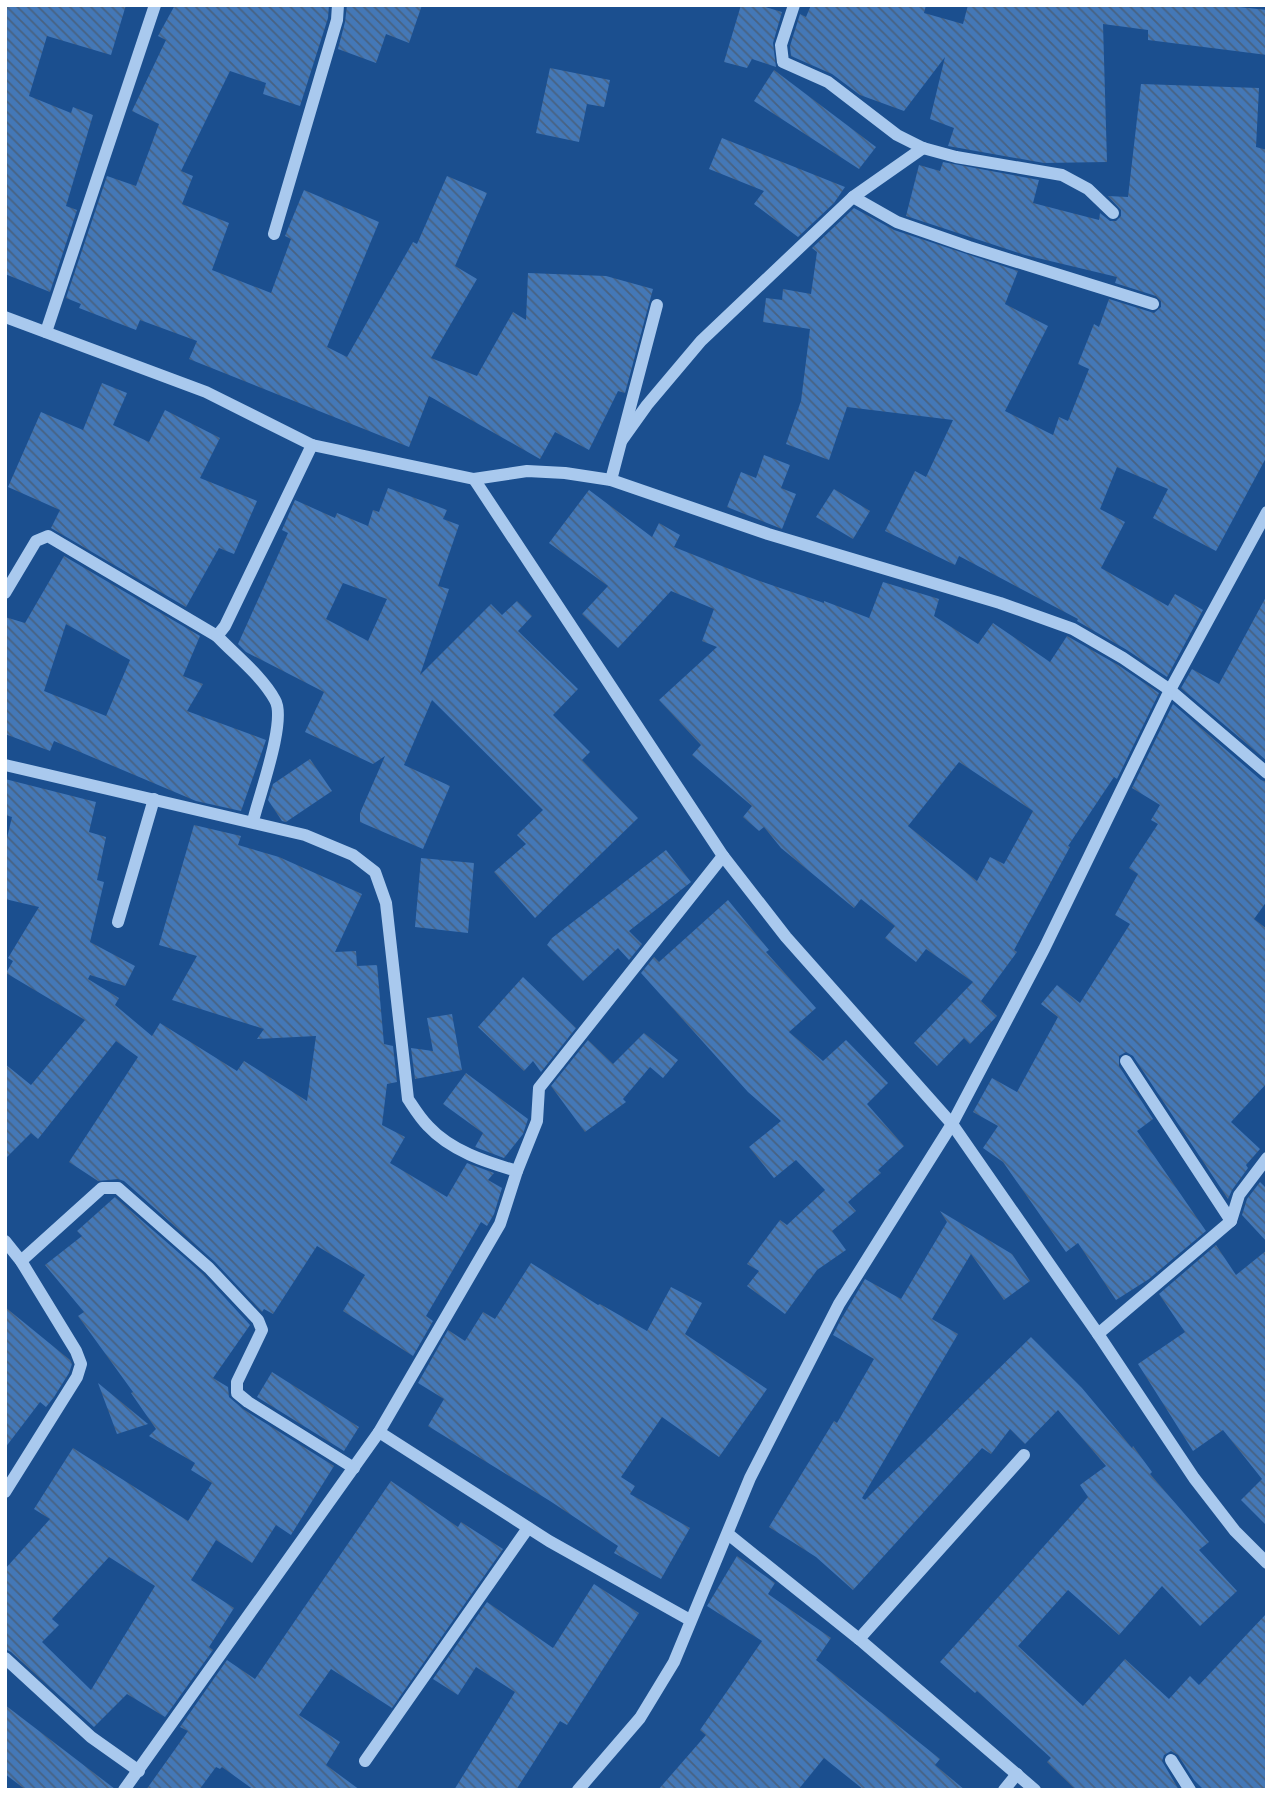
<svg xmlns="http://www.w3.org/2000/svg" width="1272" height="1795" font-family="Signika,sans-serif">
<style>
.building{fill:url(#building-back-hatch);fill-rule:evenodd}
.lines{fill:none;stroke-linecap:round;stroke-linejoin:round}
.minor{stroke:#a9c9ee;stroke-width:12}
</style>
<defs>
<pattern id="building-back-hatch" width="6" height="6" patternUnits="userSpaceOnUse" patternTransform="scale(1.75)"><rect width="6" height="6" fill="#4478b7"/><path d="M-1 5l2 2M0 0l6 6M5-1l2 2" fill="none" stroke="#486282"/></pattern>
</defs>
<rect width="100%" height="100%" fill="#1b4f8f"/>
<!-- building -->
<g class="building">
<path d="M5 5H126L111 55 47 36 29 96 71 113 73 107 93 115 66 206 77 210 50 292 5 274Z"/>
<path d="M175 5H329L328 18 300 106 263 94 266 83 230 71 181 171 193 176 182 204 229 223 212 270 271 293 291 239 285 236 304 190 379 222 327 347 347 357 413 242 417 244 447 176 487 193 455 266 477 279 431 358 477 376 513 312 526 320 528 273 606 276 653 289 625 393 618 391 589 450 555 432 540 459 429 396 409 447 189 359 197 341 140 320 136 330 79 308 81 304 66 298 107 176 136 186 159 124 132 111 166 40 158 36Z"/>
<path d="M347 5H422L409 43 386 34 376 63 338 49 345 22Z"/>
<path d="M741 5H759L782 12 773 43 776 67 752 59 747 68 724 62Z"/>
<path d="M811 5H926L924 13 963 24 968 5H1220L1267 10V55L1148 40V30L1103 24 1107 162 1044 163 948 146 954 128 930 119 945 57 904 111 860 95 832 74 791 56 790 46 800 14 806 17Z"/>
<path d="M550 68 610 80 604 107 587 104 579 142 536 133Z"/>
<path d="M774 70 876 147 859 169 754 101Z"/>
<path d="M1141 84 1259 88 1256 147 1267 150V456L1216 551 1153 518 1168 489 1117 467 1100 509 1125 522 1101 568 1168 606 1175 594 1203 610 1167 677 1127 650 1077 621 1078 619 959 556 955 565 885 531 915 471 926 477 953 420 847 407 829 460 786 444 801 401 810 329 763 322 766 298 782 300 783 289 811 294 817 252 812 248 854 208 894 230 1018 271 1005 304 1048 326 1005 411 1053 435 1059 417 1068 421 1089 369 1078 364 1094 324 1099 327 1109 299 1154 313 1161 307V301L1156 296 1115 283 1117 277 1025 255 906 216 919 165 940 171 943 162 1039 180 1033 203 1099 220 1100 213 1110 221H1116L1121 216V210L1108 196 1128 197Z"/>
<path d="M722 138 845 187 834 203 798 237 754 204 764 191 709 169Z"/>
<path d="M102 383 127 393 113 425 149 442 165 410 220 438 200 478 257 501 234 554 219 548 186 607 51 528 60 510 8 487 41 412 83 430Z"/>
<path d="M764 455 790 465 781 488 796 494 782 529 727 507 741 472 756 478Z"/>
<path d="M388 488 447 510 443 519 459 525 438 586 449 589 420 675 491 604 502 615 517 601 532 616 518 631 578 689 553 715 590 752 582 760 638 818 535 918 494 872 526 844 517 835 543 810 432 700 404 765 450 786 423 849 360 822V813L385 756 373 764 305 732 324 692 246 652 238 644 288 533 282 530 295 500 335 518 337 513 368 526 373 510 379 512ZM343 583 387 599 368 641 326 619Z"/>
<path d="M834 489 870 511 853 539 816 517Z"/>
<path d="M589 490 652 537 659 523 680 535 674 547 757 580 824 603V601L869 618 883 582 939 599 934 616 978 644 993 623 1050 662 1067 636 1118 665 1159 693 1117 779 1114 777 1068 846 1070 847 1014 950 1017 952 981 1001 997 1016 970 1044 964 1038 937 1066 914 1043 973 982 926 949 916 962 885 938 895 926 861 899 854 908 781 848 764 827 759 831 743 817 752 806 692 755 701 745 659 700 717 647 702 641 714 609 671 591 618 648 582 614 608 586 549 543ZM959 762 1033 811 1004 864 990 857 977 881 908 826Z"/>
<path d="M64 556 200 636 183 676 203 684 187 711 266 740 241 811 196 801 54 741 50 751 5 734V617L25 623ZM66 624 130 660 106 716 44 691Z"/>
<path d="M1267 595V761L1181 688 1192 669 1219 684Z"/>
<path d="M1173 704 1261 780 1267 782V901L1254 919 1267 929V1083L1231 1122 1260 1149 1246 1165 1248 1168 1232 1190 1228 1199 1133 1056 1126 1052 1119 1056V1066L1153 1119 1137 1131 1206 1231 1149 1279 1116 1300 1078 1243 1066 1252 1003 1162 983 1148 998 1126 973 1112 992 1078 1017 1092 1058 1017 1041 1004 1057 985 1080 1003 1130 924 1115 915 1138 874 1129 868 1158 824 1151 820 1160 805 1132 788Z"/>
<path d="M310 759 332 791 286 822 282 821 268 800 273 784Z"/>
<path d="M5 779 96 802 89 832 106 837 97 880 104 882 90 942 135 966 125 986 90 975 88 979 119 998 115 1005 152 1036 160 1023 237 1071 244 1061 307 1101 316 1036 257 1039 264 1029 172 1000 197 956 159 945 194 825 241 836 238 845 279 857 362 894 335 952 356 951 357 966 377 965 384 1044 393 1046 397 1082 387 1084 382 1125 405 1137 390 1163 447 1197 467 1163 494 1173 488 1180 502 1188 494 1214 487 1226 481 1222 426 1316 433 1321 413 1356 343 1311 365 1275 317 1246 273 1314 264 1309 262 1312 215 1262 124 1181 118 1179 98 1181 69 1162 138 1057 116 1041 38 1139 31 1133 5 1159V1064L31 1085 85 1020 6 973 13 961 8 958 39 907 5 899V846L12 817 5 815Z"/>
<path d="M666 850 691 882 629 931 642 944 629 960 618 948 583 981 547 945 552 938Z"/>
<path d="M421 858 474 863 468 933 415 927Z"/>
<path d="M728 900 769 950 766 952 816 1008 789 1032 823 1061 846 1040 888 1083 867 1104 904 1146 878 1170 881 1173 848 1202 856 1211 832 1231 846 1250 817 1270 785 1314 747 1286 759 1271 747 1264 780 1220 787 1225 825 1190 796 1160 774 1178 749 1147 781 1121 748 1092 641 973 654 957 659 962Z"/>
<path d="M523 977 576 1028 541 1072 533 1061 524 1071 478 1027Z"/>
<path d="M452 1014 462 1070 415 1079 411 1048 433 1051 427 1018Z"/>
<path d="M644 1033 678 1060 663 1078 650 1067 623 1099 626 1102 585 1132 551 1086 588 1040 613 1064Z"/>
<path d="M466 1073 528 1119 523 1134 504 1158 475 1147 483 1133 443 1104Z"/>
<path d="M1260 1182 1267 1189V1242L1242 1215 1247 1199Z"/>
<path d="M115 1197 203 1274 250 1325 213 1378 228 1387 229 1397 243 1409 334 1466 291 1535 276 1525 252 1563 216 1540 191 1580 234 1608 209 1647 213 1650 165 1717 127 1694 94 1727 11 1652 5 1649V1569L50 1519 34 1509 73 1448 188 1521 212 1483 191 1470 195 1463 149 1436 156 1429 131 1393 133 1392 78 1316 84 1312 45 1265 82 1236 77 1231ZM109 1557 155 1586 91 1690 42 1642 59 1625 52 1619Z"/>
<path d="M940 1211 1012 1254 1030 1281 1004 1300 971 1254 932 1319 958 1334 862 1498 865 1500 1031 1337 1082 1388 1132 1448 1133 1446 1152 1472 1150 1474 1209 1542 1199 1550 1237 1591 1200 1626 1162 1586 1119 1635 1068 1590 1018 1646 1083 1706 1125 1659 1169 1699 1190 1676 1199 1685 1267 1613V1790H1204L1194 1780 1178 1755 1171 1751 1164 1755 1162 1761 1179 1790H1076L1047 1762 1051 1758 977 1691 975 1693 940 1662 1088 1497 1080 1485 1106 1466 1058 1410 1025 1444 1010 1429 991 1454 982 1448 853 1590 816 1557 769 1527 834 1421 837 1423 874 1359 833 1335 839 1323 865 1279 901 1299 947 1222Z"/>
<path d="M1216 1245 1236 1275 1267 1250V1526L1241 1500 1262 1479 1223 1430 1193 1451 1138 1364 1185 1332 1159 1294Z"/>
<path d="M531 1263 598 1305 600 1304 647 1331 671 1287 702 1303 685 1334 767 1389 719 1457 662 1417 621 1477 635 1486 630 1494 690 1528 661 1579 614 1553 618 1546 550 1501 428 1426 444 1399 418 1383 448 1330 465 1341 483 1312 495 1319Z"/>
<path d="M5 1307 70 1360 72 1364 69 1373 54 1397 46 1407 40 1402 5 1448Z"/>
<path d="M272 1372 359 1427 344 1451 257 1397Z"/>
<path d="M98 1383 148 1424 117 1434Z"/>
<path d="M391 1481 458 1527 461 1522 503 1549 392 1708 331 1669 299 1715 340 1742 326 1765 360 1790H254L222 1767 220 1769 216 1767 199 1790H146L188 1731 180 1727 227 1660 255 1679Z"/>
<path d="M737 1556 775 1583 768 1594 831 1638 816 1660 940 1759 935 1765 965 1790H864L824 1758 798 1790H658L706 1735 700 1730 762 1641 707 1606Z"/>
<path d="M594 1584 639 1613 567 1725 560 1721 516 1790H454L515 1692 476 1667 458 1695 433 1679 487 1602 553 1648Z"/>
<path d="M5 1705 115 1789V1790H26L5 1774Z"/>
</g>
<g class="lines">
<!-- minor -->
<g class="minor">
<path d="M794 5 781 45 783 62 828 82 897 135 923 148 956 157 1062 175 1088 189 1113 213"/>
<path d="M853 197 897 222 969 247 1153 304"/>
<path d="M274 234 337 20 338 5"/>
<path d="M5 317 206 392 312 445 474 479 527 471 565 473 611 480 768 534 1000 603 1073 629 1123 658 1170 690 1267 773"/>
<path d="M46 332 155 5"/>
<path d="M622 440 647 405 701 341 853 197 923 148"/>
<path d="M474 479 723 856 786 937 952 1124 1098 1334 1194 1478 1235 1531 1267 1563"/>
<path d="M611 480 657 305"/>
<path d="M5 593 36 541 48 536 217 636 225 626 312 445"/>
<path d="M217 636C236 656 262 676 275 700 287 720 259 796 253 821"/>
<path d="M5 765 305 835 353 855 375 872 386 903 408 1099C414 1108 420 1118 428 1126 451 1151 486 1162 517 1171L500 1224 379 1432 124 1790"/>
<path d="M118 922 154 799"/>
<path d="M1126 1061 1231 1221"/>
<path d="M517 1171 537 1121 539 1088 723 856"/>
<path d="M5 1241 21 1261 76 1351 81 1364 77 1377 5 1492"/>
<path d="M21 1261 102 1188H118L209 1268 258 1320 262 1330 237 1382V1393L248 1402 354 1468"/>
<path d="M1098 1334 1231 1221 1239 1195 1267 1158"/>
<path d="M379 1432 549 1541 690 1620"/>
<path d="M728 1534 859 1639 1035 1790"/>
<path d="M859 1639 1024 1455"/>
<path d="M5 1658 91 1737 139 1771"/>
<path d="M1171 1760 1190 1790"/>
<path d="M365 1761 528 1528"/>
<path d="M578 1790 640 1718 674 1662 750 1478 839 1304 952 1124 1044 949 1170 690 1267 512"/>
<path d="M1004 1790 1017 1774"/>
</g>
</g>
<!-- border -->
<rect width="1272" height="1795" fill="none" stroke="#ffffff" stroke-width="14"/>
</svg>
